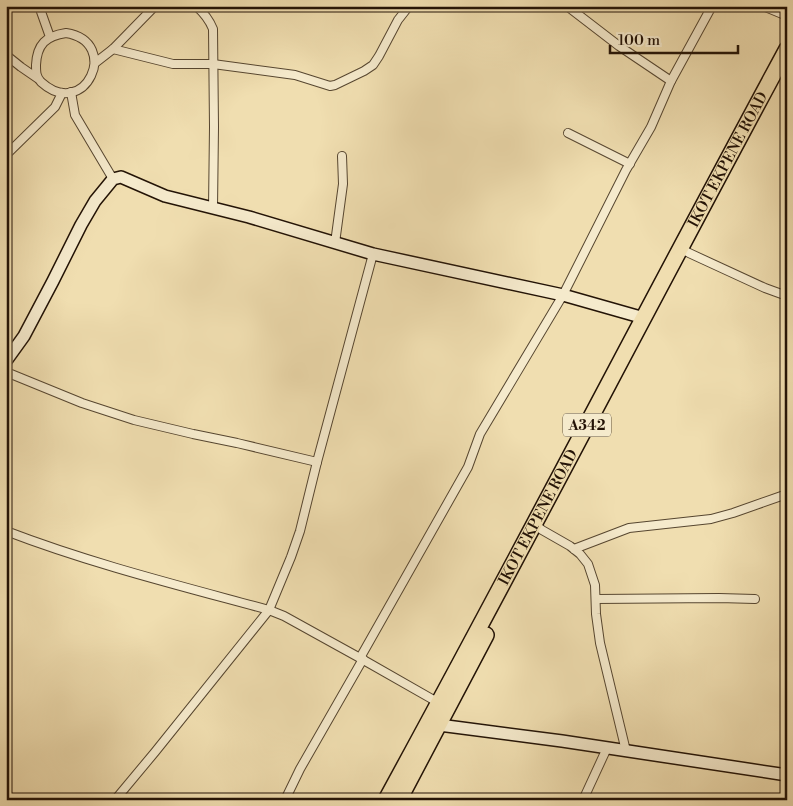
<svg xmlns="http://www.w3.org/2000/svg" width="793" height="806" font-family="'Libre Bodoni',serif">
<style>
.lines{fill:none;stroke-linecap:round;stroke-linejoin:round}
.street-casing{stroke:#564630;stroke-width:10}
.secondary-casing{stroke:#231306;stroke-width:14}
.highway-casing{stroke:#231306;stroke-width:18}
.street{stroke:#f5eacc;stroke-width:8}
.secondary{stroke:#f5eacc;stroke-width:11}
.highway{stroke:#f0deb0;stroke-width:15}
.labels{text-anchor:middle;stroke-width:4.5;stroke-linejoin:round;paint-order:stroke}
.shield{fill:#f5eacc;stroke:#625441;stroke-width:1}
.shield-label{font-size:14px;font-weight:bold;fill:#231306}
.street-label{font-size:15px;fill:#231306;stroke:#f5eacc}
</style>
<rect width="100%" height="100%" fill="#f0deb0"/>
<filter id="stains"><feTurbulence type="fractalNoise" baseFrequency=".004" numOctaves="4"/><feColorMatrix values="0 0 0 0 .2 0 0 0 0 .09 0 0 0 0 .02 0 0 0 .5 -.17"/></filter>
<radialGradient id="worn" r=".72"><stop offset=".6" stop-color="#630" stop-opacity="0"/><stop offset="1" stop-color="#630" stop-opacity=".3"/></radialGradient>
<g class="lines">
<!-- street casing -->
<g class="street-casing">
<g id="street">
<path d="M39 6 50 37"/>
<path d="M196 6C204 13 209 19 213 29L214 127 213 208"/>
<path d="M567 6 619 46 671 81"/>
<path d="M763 6 787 16"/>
<path d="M66 33C122 42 85 122 41 82 36 77 36 72 36 65 37 44 46 36 66 33Z"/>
<path d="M113 49 173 64H213L295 75 330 86 335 85 364 71 373 65 379 56 398 20 409 6"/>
<path d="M6 55 21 67 37 78"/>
<path d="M95 63 113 49 155 6"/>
<path d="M71 92 75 115 113 179"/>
<path d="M568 133 630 164"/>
<path d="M6 155 55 107 62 93"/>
<path d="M335 243 343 184 342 156"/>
<path d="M680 248 689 253 765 288 787 296"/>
<path d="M6 372 82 403 134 420 193 434 237 443 317 462"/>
<path d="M534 524 542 530 570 546 580 554 588 564 595 585 596 614 600 643 626 751"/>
<path d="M6 531C92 564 181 586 269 610L284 616 360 658 439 703"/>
<path d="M574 549 629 528 711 519 733 513 787 494"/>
<path d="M596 599 719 598 755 599"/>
<path d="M360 658 468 467 480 434 563 295 626 170 651 127 671 81 712 6"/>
<path d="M115 800 155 752 269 610 291 557 300 531 317 462 373 254"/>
<path d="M285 800 300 769 363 659"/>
<path d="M583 800 607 748"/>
</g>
</g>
<!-- secondary casing -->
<g class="secondary-casing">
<g id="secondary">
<path d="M6 361 24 336 53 281 81 225 95 201 113 179 121 177 165 196 249 217 373 254 563 295 644 318"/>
<path d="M439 725 562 741 787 775"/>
</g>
</g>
<!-- highway casing -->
<g class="highway-casing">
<g id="highway">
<path id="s1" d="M386 800C522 551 652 299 787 49"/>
<path d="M399 800 486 635"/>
</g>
</g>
<!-- street -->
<use href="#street" class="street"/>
<!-- secondary -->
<use href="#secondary" class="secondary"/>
<!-- highway -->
<use href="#highway" class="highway"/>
</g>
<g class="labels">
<!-- shield labels -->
<rect class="shield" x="563" y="413.5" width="48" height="23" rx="4"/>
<g class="shield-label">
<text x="587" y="430">A342</text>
</g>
<!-- street labels -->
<g class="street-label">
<text dy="5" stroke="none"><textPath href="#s1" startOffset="726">IKOT EKPENE ROAD</textPath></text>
<text dy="5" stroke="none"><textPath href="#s1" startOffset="321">IKOT EKPENE ROAD</textPath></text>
</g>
</g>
<!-- margin -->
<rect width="793" height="806" fill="none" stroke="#f0deb0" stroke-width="25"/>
<rect x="8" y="8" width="778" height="791" fill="none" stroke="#231306" stroke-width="2.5"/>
<rect x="12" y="12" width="768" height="781" fill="none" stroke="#231306"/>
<!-- scale -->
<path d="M610 45v8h128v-8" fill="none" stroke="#231306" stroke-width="2.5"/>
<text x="618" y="45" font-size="15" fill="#231306" stroke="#f5eacc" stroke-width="4" paint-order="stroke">100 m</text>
<rect width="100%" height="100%" filter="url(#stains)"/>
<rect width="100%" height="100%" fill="url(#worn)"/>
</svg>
